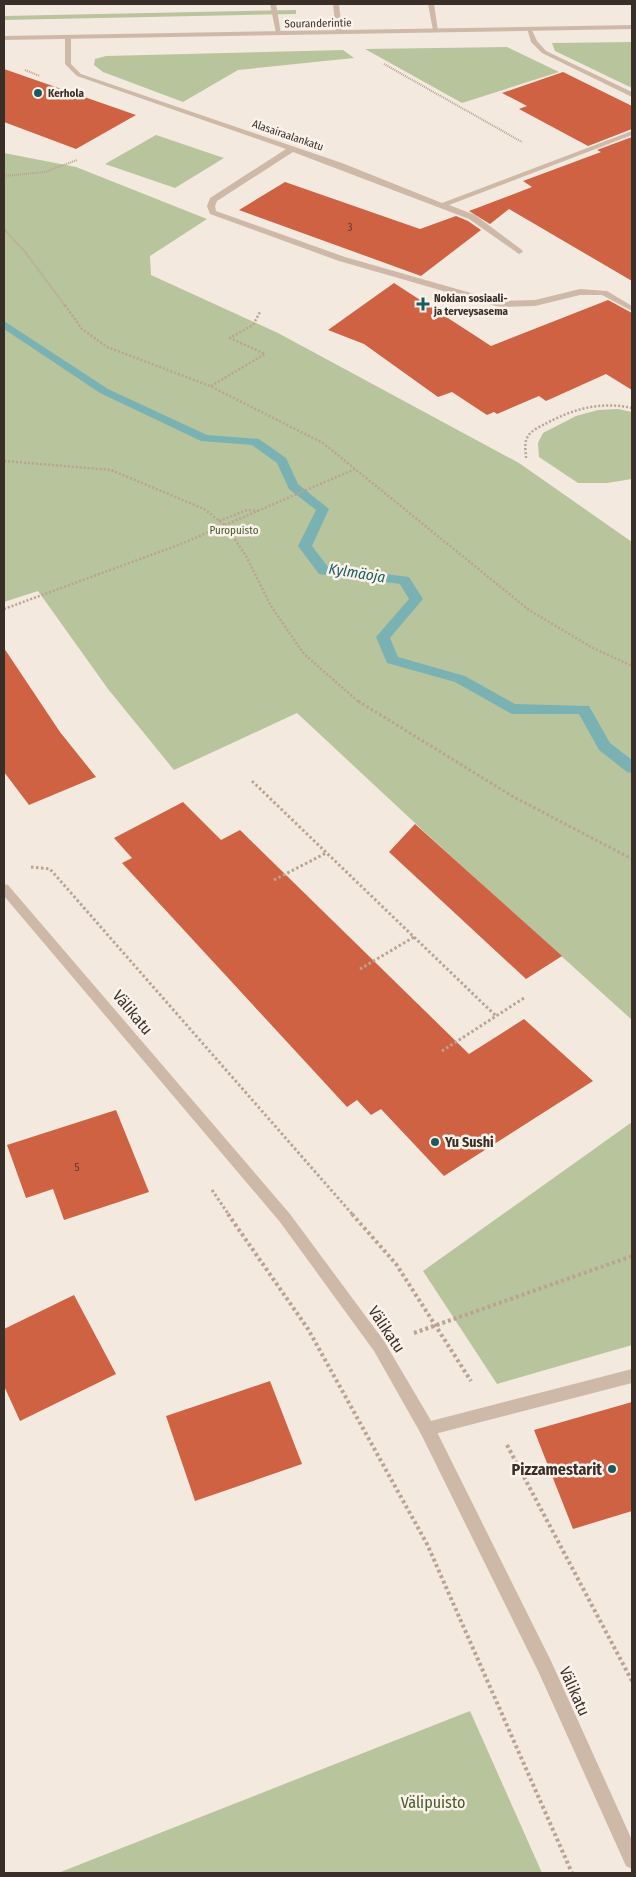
<svg xmlns="http://www.w3.org/2000/svg" width="636" height="1877" font-family="'Fira Sans Condensed',sans-serif">
<style>
.green{fill:#b8c59c}
.lines{fill:none;stroke-linecap:round;stroke-linejoin:round}
.stream{fill:#7ab2b4;fill-rule:evenodd}
.building{fill:#ce6242}
.path-far3{stroke:#baa392;stroke-width:2;stroke-dasharray:1 1;stroke-linecap:butt}
.path-far2{stroke:#baa392;stroke-width:2.5;stroke-dasharray:2 2;stroke-linecap:butt}
.path-far1{stroke:#baa392;stroke-width:3;stroke-dasharray:2.5 2.5;stroke-linecap:butt}
.path{stroke:#baa392;stroke-width:4;stroke-dasharray:3 3;stroke-linecap:butt}
.service{fill:#ceb9a8;fill-rule:evenodd}
.minor{fill:#ceb9a8;fill-rule:evenodd}
.tertiary{fill:#ceb9a8;fill-rule:evenodd}
.poi-dot{fill:#1b5b5f;stroke:#fbf3eb;stroke-width:2}
.labels{text-anchor:middle;stroke-width:5;stroke-linejoin:round;paint-order:stroke}
.far-street-label{font-size:11px;fill:#3a2e29;stroke:#fbf3eb}
.far-poi-label{font-size:11px;font-weight:bold;fill:#3a2e29;stroke:#fbf3eb;text-anchor:start}
.number-label{font-size:11px;fill:#5f3b2f}
.far-park-label{font-size:11px;fill:#495a2b;stroke:#fbf3eb}
.poi-label{font-size:14px;font-weight:bold;fill:#3a2e29;stroke:#fbf3eb;text-anchor:start}
.water-label{font-size:15px;font-style:italic;fill:#1b5b5f;stroke:#fbf3eb}
.near-street-label{font-size:16px;fill:#3a2e29;stroke:#fbf3eb}
.near-poi-label{font-size:16px;font-weight:bold;fill:#3a2e29;stroke:#fbf3eb;text-anchor:end}
.near-park-label{font-size:16px;fill:#495a2b;stroke:#fbf3eb}
</style>
<rect width="100%" height="100%" fill="#f4e9de"/>
<!-- green -->
<g class="green">
<path d="M296 10V14L4 20V16Z"/>
<path d="M632 42V88L555 51 552 43Z"/>
<path d="M507 47 559 72 462 103 365 49Z"/>
<path d="M343 50 354 58 238 70 183 102 103 72 94 65 95 59 106 56Z"/>
<path d="M156 135 224 158 175 188 105 164Z"/>
<path d="M4 153 76 167 207 219 150 256 151 275 278 333 519 463 632 542V1020L430 837 297 713 174 770 108 689 38 591 4 602Z"/>
<path d="M618 409 632 412V479L607 483H578L539 457 538 443 543 433 576 416 598 410Z"/>
<path d="M632 1122V1345L497 1384 423 1271Z"/>
<path d="M470 1711 542 1873H58Z"/>
</g>
<g class="lines">
<!-- stream -->
<path class="stream" d="M4 321 108 389 207 435 259 439 286 458 298 484 329 509 312 546 328 567 409 577 423 599 390 638 398 657 465 676 515 704 589 706 610 743 632 760V773L627 772 599 750 579 714H512L455 682 387 663 376 637 409 599 400 584 319 574 298 546 316 510 289 489 277 463 252 445 201 441 100 393 4 329Z"/>
</g>
<!-- building -->
<g class="building">
<path d="M4 69 136 115 76 149 4 122Z"/>
<path d="M563 72 632 106V129L588 146 519 109 527 106 502 93Z"/>
<path d="M632 137V281L509 209 490 224 469 211 532 187 523 181 601 152 597 150Z"/>
<path d="M285 182 420 229 456 216 468 221 481 230 421 276 239 210Z"/>
<path d="M394 283 491 346 608 300 632 313V390L606 374 546 401 539 396 497 414 494 412 487 415 452 392 438 397 364 344 328 330Z"/>
<path d="M4 648 60 732 96 777 29 805 4 772Z"/>
<path d="M183 802 221 840 240 830 469 1054 524 1019 593 1081 444 1176 381 1109 371 1115 357 1100 347 1107 122 863 132 858 114 838Z"/>
<path d="M415 824 562 956 526 979 389 852Z"/>
<path d="M116 1110 149 1192 64 1220 53 1189 26 1198 7 1145Z"/>
<path d="M74 1295 116 1374 20 1421 4 1386V1329Z"/>
<path d="M270 1381 302 1464 195 1501 166 1416Z"/>
<path d="M632 1402V1511L573 1529 534 1430Z"/>
</g>
<g class="lines">
<!-- path-far3 -->
<g class="path-far3">
<path d="M384 64 522 142"/>
<path d="M25 70 40 76"/>
<path d="M4 176 45 172 77 160"/>
<path d="M4 229 26 253 66 307"/>
</g>
<!-- path-far2 -->
<g class="path-far2">
<path d="M65 305 82 329 107 347 210 386 323 443 529 610 591 647 632 666"/>
<path d="M211 386 265 354 230 338 253 325 260 312"/>
<path d="M526 458C526 452 524 444 527 438 530 431 539 427 545 424 573 409 600 401 632 408"/>
<path d="M4 461 111 470 204 509 226 526 246 556 271 606 304 654 360 703"/>
<path d="M219 521 247 510 260 511"/>
<path d="M4 609 181 544 355 469"/>
</g>
<!-- path-far1 -->
<g class="path-far1">
<path d="M358 701 512 796 632 859"/>
<path d="M252 781 496 1016"/>
<path d="M31 867 50 869 353 1215"/>
<path d="M274 880 326 853"/>
<path d="M360 969 414 937"/>
<path d="M442 1051 524 998"/>
<path d="M212 1190 229 1215"/>
</g>
<!-- path -->
<g class="path">
<path d="M228 1214 308 1329 427 1544 572 1873"/>
<path d="M352 1214 396 1264 471 1381"/>
<path d="M414 1333 632 1256"/>
<path d="M507 1445 632 1681"/>
</g>
<!-- service -->
<g class="service">
<path d="M270 4H276L281 34 276 33Z"/>
<path d="M333 4H339L342 32 339 34 336 32Z"/>
<path d="M428 4H434L438 31 433 30Z"/>
<path d="M527 28H531L537 41 546 51 632 92V97L542 53 531 42Z"/>
<path d="M68 35 71 37V64L81 74 342 163 442 203 632 131V135L449 205 475 215 522 250 523 252 519 254 469 219 293 152 217 201 215 206 216 211 345 257 499 301 535 300 580 289 607 291 632 306V311L602 295H580L535 306 499 307 339 261 210 214 207 206 210 198 286 149 77 76 65 64V37Z"/>
<path d="M632 1369V1383L427 1436 421 1434 419 1429 421 1424 427 1422Z"/>
</g>
<!-- minor -->
<path class="minor" d="M4 884 8 885 290 1214 384 1341 433 1424 551 1661 632 1840V1869L626 1866 539 1673 421 1434 374 1351 280 1222 4 896Z"/>
<!-- tertiary -->
<path class="tertiary" d="M632 25V29L4 40V36Z"/>
</g>
<!-- markers -->
<g class="poi-dot">
<circle cx="38" cy="93" r="5"/>
<path d="M420.5 296.5h5v5h5v5h-5v5h-5v-5h-5v-5h5z"/>
<circle cx="435" cy="1142" r="5"/>
<circle cx="612" cy="1469" r="5"/>
</g>
<g class="labels">
<!-- far-street labels -->
<g class="far-street-label">
<text transform="translate(318 23) rotate(-1)" y="4">Souranderintie</text>
<text transform="translate(288 135) rotate(19)" y="4">Alasairaalankatu</text>
</g>
<!-- far-poi labels -->
<g class="far-poi-label">
<text x="48" y="97">Kerhola</text>
<text x="434" y="302">Nokian sosiaali-<tspan x="434" dy="13">ja terveysasema</tspan></text>
</g>
<!-- number labels -->
<g class="number-label">
<text x="350" y="231">3</text>
<text x="77" y="1171">5</text>
</g>
<!-- far-park labels -->
<g class="far-park-label">
<text x="234" y="534">Puropuisto</text>
</g>
<!-- poi labels -->
<g class="poi-label">
<text x="445" y="1147">Yu Sushi</text>
</g>
<!-- water labels -->
<g class="water-label">
<text transform="translate(357 573) rotate(9)" y="5">Kylmäoja</text>
</g>
<!-- near-street labels -->
<g class="near-street-label">
<text transform="translate(133 1012) rotate(50)" y="6">Välikatu</text>
<text transform="translate(387 1329) rotate(56)" y="6">Välikatu</text>
<text transform="translate(575 1691) rotate(66)" y="6">Välikatu</text>
</g>
<!-- near-poi labels -->
<g class="near-poi-label">
<text x="602" y="1475">Pizzamestarit</text>
</g>
<!-- near-park labels -->
<g class="near-park-label">
<text x="433" y="1808">Välipuisto</text>
</g>
</g>
<!-- border -->
<rect width="636" height="1877" fill="none" stroke="#3a2e29" stroke-width="10"/>
</svg>
